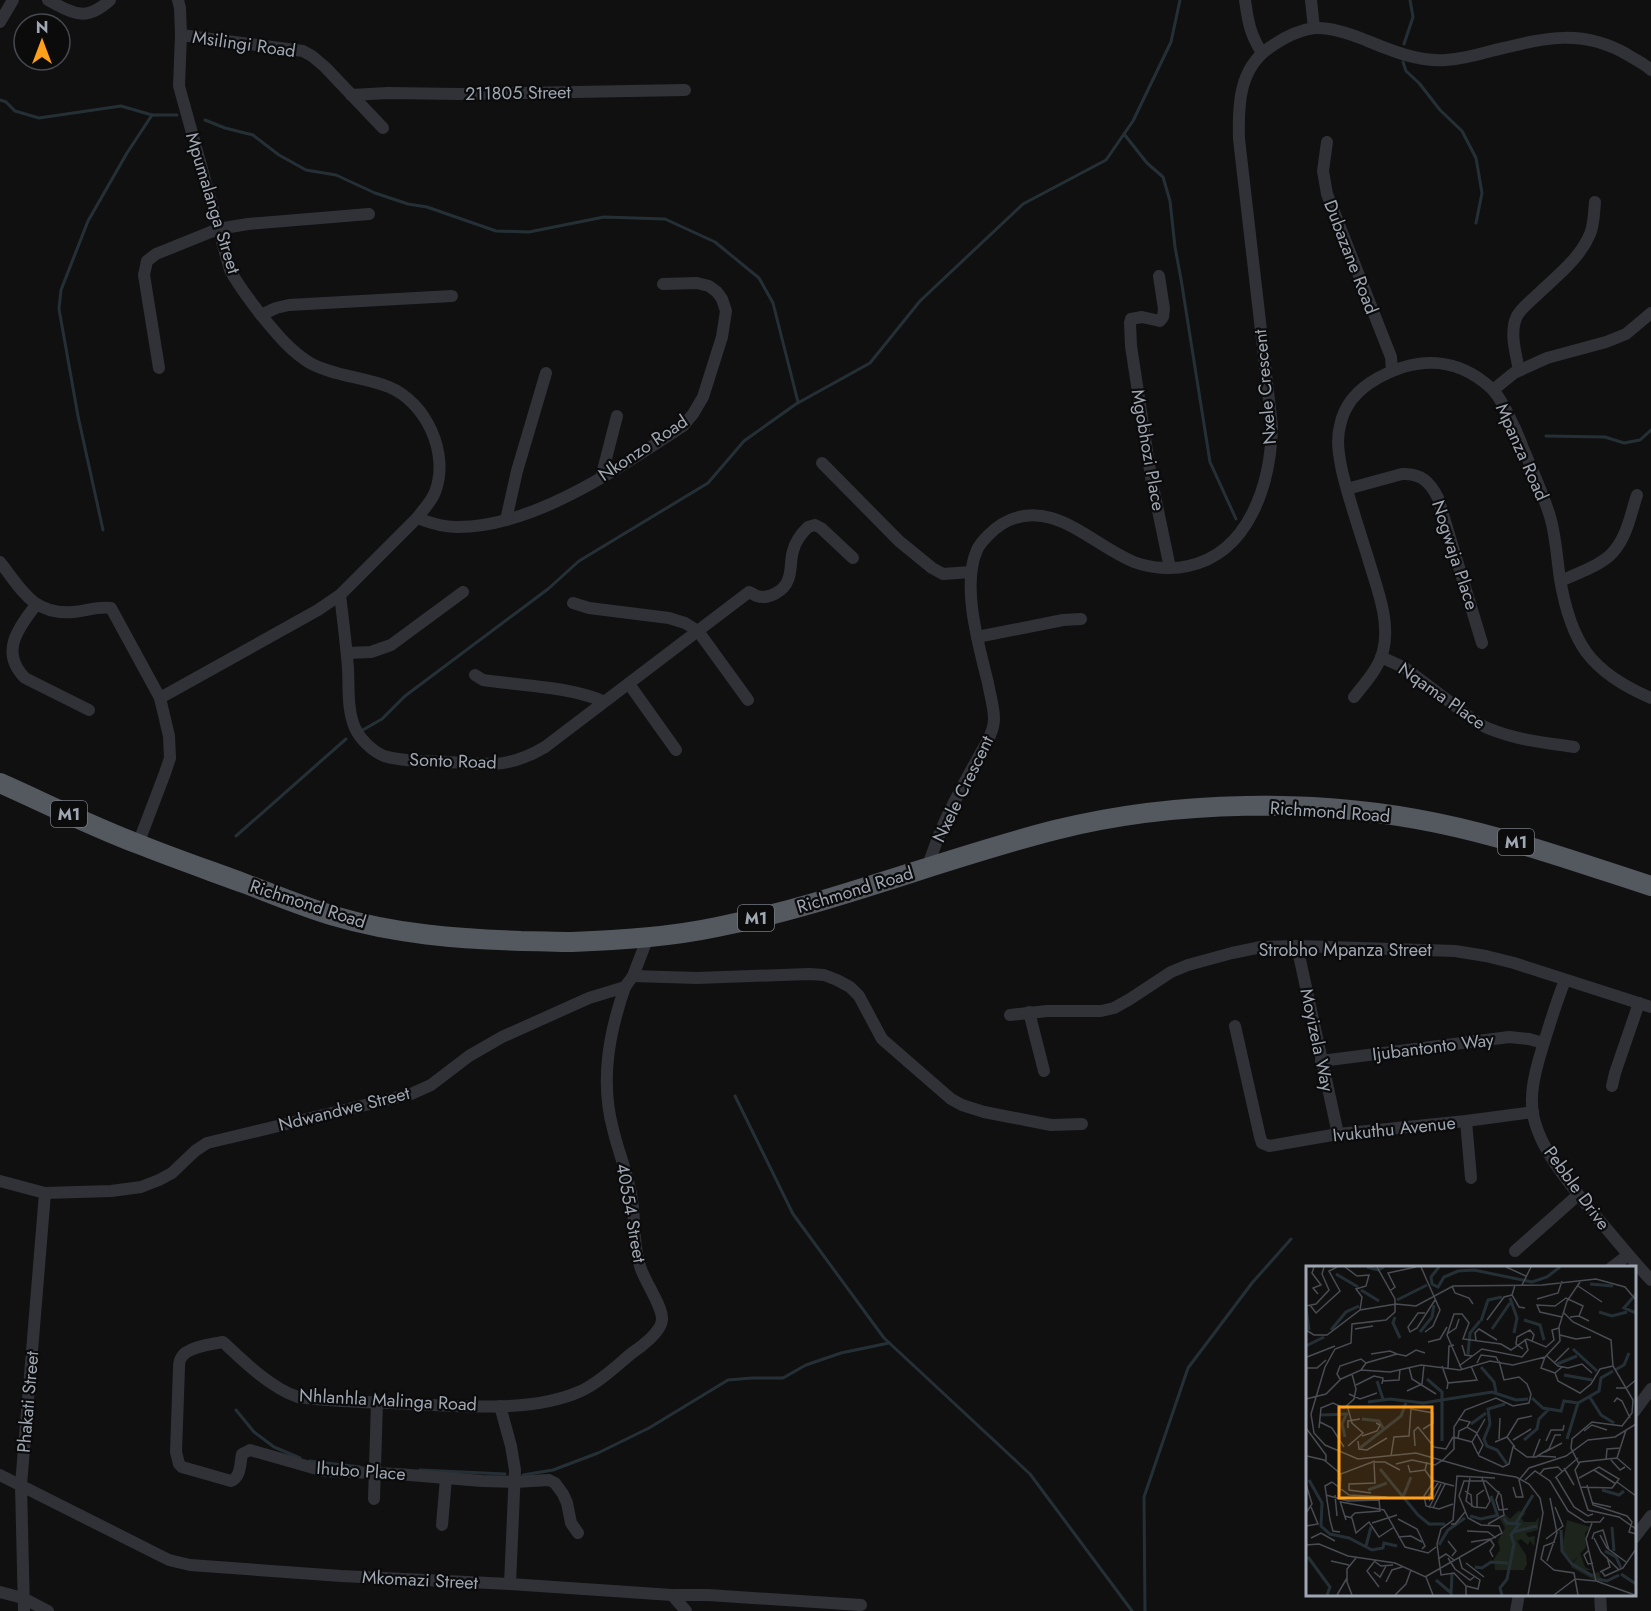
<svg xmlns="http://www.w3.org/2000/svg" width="1651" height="1611" font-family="Jost,sans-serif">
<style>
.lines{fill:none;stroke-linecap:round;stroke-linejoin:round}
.stream{stroke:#253036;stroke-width:3}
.minor{stroke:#303237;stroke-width:12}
.trunk{stroke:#54585f;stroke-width:20}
.labels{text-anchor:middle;stroke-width:4.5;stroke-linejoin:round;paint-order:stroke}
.shield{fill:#0b0b0c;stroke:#737881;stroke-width:1.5}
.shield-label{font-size:16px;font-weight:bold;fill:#9fa7b3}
.street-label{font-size:18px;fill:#9fa7b3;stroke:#0b0b0c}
.inset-river{fill:none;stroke:#253036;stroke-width:3}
.inset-road{fill:none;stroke:#494c52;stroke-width:1.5}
.view{fill:#ffa01a;fill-opacity:0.15;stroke:#ffa01a;stroke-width:3}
.inset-edge{fill:none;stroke:#9fa7b3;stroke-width:3}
</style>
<rect width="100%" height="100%" fill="#101011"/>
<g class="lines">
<!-- stream -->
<g class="stream">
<path d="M1404 44 1413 17 1410 0"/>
<path d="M1403 62 1406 71 1419 83 1440 110 1462 131 1476 158 1482 193 1476 223"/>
<path d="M0 100 6 102 15 111 39 118 121 106 152 115H177"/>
<path d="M205 120 225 128 253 135 279 155 306 170 336 175 375 193 408 204 427 207 496 231 529 232 604 217 665 219 715 242 759 278 773 303 798 402"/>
<path d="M1124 134 1147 163 1163 177 1170 201 1175 247 1181 279 1210 462 1236 519"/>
<path d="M1546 436 1605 437 1624 443 1640 440 1651 430"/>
<path d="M103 530 78 416 59 309 61 290 88 221 127 153 152 115"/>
<path d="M361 731 382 719 405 696 548 589 579 561 708 483 744 441 796 404 870 363 920 301 1023 204 1106 160 1133 121 1171 42 1180 0"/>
<path d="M236 836 346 739"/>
<path d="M735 1096 793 1214 884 1338 1030 1474 1132 1611"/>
<path d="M236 1410 254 1432 274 1447 300 1458"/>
<path d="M310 1461 360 1467"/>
<path d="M420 1470 505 1474"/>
<path d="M523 1475 553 1470 598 1453 649 1428 728 1380 752 1378H783L806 1365 841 1353 889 1343"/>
<path d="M1145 1611 1144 1497 1188 1368 1252 1283 1291 1239"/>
</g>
<!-- minor -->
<g class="minor">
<path d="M48 0C74 14 86 22 110 0"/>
<path d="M1245 0C1248 22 1250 34 1262 53"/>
<path d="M1311 0 1314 28"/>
<path d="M0 22 13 0"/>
<path d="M181 35 303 51 312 56 325 67 383 128"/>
<path d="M351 95 388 93 459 94 685 90"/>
<path d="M1327 142 1323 171 1327 194 1391 357 1392 370"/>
<path d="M1159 276 1164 309 1163 317 1160 321 1142 317 1131 319 1130 323 1131 346 1151 477 1170 568"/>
<path d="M261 315 276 308 289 305 452 296"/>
<path d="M159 368 144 275 147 261 156 254 218 229 248 224 369 214"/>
<path d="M1519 370C1516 354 1509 332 1517 316 1522 307 1532 300 1539 293 1558 275 1580 258 1590 234 1594 225 1594 212 1595 202"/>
<path d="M1493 390 1514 373 1547 358 1606 342 1626 334 1651 313"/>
<path d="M822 463 899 541 932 568 943 574 971 572"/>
<path d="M601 478 617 416"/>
<path d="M1347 489 1402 474C1421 473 1430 482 1438 498L1482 643"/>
<path d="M417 518C430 523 442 527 456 527 534 528 620 467 683 426L693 414 703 397 722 337 726 311 722 299 717 292 709 286 697 283 663 284"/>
<path d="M506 520 517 471 546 373"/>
<path d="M0 562C22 590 33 615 73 612 86 611 98 606 111 608L160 698 169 736 170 758 165 773 138 844"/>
<path d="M1561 581C1577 573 1603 565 1614 551 1627 536 1631 513 1637 495"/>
<path d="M340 595C343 619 346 644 348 668 349 687 347 710 355 728 360 739 372 751 384 756 404 762 427 761 448 762 489 764 508 769 545 747L749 592C752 593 754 595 757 596 768 600 784 591 788 580 792 571 790 560 793 551 795 542 801 534 808 527L815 525 821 528 853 558"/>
<path d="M573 603 589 608 669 618 685 623 698 631 748 700"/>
<path d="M36 605C17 629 0 653 25 678L89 710"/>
<path d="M977 637 1063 620 1081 619"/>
<path d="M347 653 371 652 391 645 463 592"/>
<path d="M1381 657 1405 668 1479 724C1508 739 1541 742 1574 747"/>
<path d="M475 675 483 680C523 686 566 686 603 701"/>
<path d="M629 684 676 750"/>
<path d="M1354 697C1365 683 1379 668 1383 651 1391 621 1376 586 1368 558 1359 529 1349 500 1342 471 1339 456 1336 440 1340 426 1344 404 1360 388 1378 378 1418 356 1457 357 1491 388 1502 398 1518 434 1523 448 1533 472 1544 495 1551 520 1556 539 1557 559 1560 579 1571 643 1590 672 1651 698"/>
<path d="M160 698 318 610 340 595 417 518C423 510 432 501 435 492 450 454 426 402 389 387 364 377 334 376 310 363 290 351 276 333 261 315 250 300 239 287 230 270L179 86 181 35 180 8 178 0"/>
<path d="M927 868C933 852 938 836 945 821 955 799 967 778 979 756 985 745 994 732 994 719 994 707 990 695 988 683 979 646 961 586 977 550 981 541 994 529 1002 524 1050 495 1092 545 1134 562 1150 568 1172 570 1188 566 1250 553 1271 482 1272 426L1239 139C1238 105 1239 69 1269 48 1283 38 1297 30 1315 28 1331 27 1348 33 1363 39 1390 50 1417 62 1446 60 1462 59 1477 55 1491 51 1541 39 1580 27 1628 55 1636 60 1645 64 1651 70"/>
<path d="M1297 946 1338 1134"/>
<path d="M633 976 697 978 809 974 824 975 837 980 850 987 859 996 882 1039 951 1099 962 1105 984 1112 1051 1125 1082 1124"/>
<path d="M1565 980C1555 1006 1547 1032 1539 1059 1535 1073 1531 1088 1532 1104 1533 1145 1575 1190 1600 1221 1617 1241 1633 1261 1651 1280"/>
<path d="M1029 1012 1044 1071"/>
<path d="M1010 1015 1047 1011H1101L1114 1008 1130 999 1171 972 1188 965 1232 953 1261 947 1297 946 1455 951 1486 956 1514 963 1651 1007"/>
<path d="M1235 1026 1260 1137 1262 1143 1269 1146 1338 1134 1466 1121 1533 1112"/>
<path d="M1321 1061 1509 1037 1529 1039 1543 1043"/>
<path d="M1612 1086 1615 1073 1639 1003"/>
<path d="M1466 1121 1471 1178"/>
<path d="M0 1181 45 1193 111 1191 141 1187 159 1180 172 1173 195 1151 207 1143 411 1094 431 1085 469 1056 502 1037 589 998 625 987 633 976 648 937"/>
<path d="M1515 1251 1578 1195"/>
<path d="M1611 1268 1628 1255"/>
<path d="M500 1406 511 1446 515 1470 510 1584"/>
<path d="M1634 1412 1651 1389"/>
<path d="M0 1475 155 1553 169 1560 190 1565 341 1576 510 1584 672 1595H708L861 1605"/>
<path d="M374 1499 377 1402"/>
<path d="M442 1525 446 1478"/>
<path d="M578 1533 571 1523 567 1503 563 1494 555 1483 549 1480 515 1482 482 1481 398 1474 324 1471 250 1450 242 1454C240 1464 241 1477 231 1481L182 1467 179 1464 176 1452 179 1368C179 1365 179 1361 181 1358 186 1347 212 1344 223 1342 243 1361 272 1389 298 1397 335 1402 373 1402 411 1404 464 1406 532 1413 581 1391 600 1382 616 1366 632 1353 641 1347 661 1332 662 1320 663 1306 644 1281 640 1266 632 1243 636 1218 631 1194 627 1172 618 1151 613 1129 600 1081 609 1033 625 987"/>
<path d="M1634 1538 1651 1516"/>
<path d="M0 1592 23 1598 48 1611"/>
<path d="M1600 1594 1601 1611"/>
<path d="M672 1595 686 1611"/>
<path d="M24 1611 21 1485 45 1193"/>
<path d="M1516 1611 1519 1594"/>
</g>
<!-- trunk -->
<path class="trunk" d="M0 783C47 804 93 827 141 845 176 859 211 871 246 884 275 895 304 907 334 916 395 934 458 939 521 941 538 941 555 942 572 942 620 940 670 937 717 927 832 904 941 859 1055 830 1175 800 1316 798 1437 823 1510 838 1580 863 1651 886"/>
</g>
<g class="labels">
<!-- shield labels -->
<g class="shield">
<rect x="51" y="801" width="36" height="26" rx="4.5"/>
<rect x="1498" y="829" width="36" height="26" rx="4.5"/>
<rect x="738" y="905" width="36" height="26" rx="4.5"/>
</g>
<g class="shield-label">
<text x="69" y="820">M1</text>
<text x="1516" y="848">M1</text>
<text x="756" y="924">M1</text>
</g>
<!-- street labels -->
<g class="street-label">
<text transform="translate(244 44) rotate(8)" y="6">Msilingi Road</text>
<text transform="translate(518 93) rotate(-1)" y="6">211805 Street</text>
<text transform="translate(213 203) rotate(73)" y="6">Mpumalanga Street</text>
<text transform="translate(1351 257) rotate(69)" y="6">Dubazane Road</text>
<text transform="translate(1265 387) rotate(-95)" y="6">Nxele Crescent</text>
<text transform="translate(643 448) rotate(-34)" y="6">Nkonzo Road</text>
<text transform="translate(1148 450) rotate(80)" y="6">Mgobhozi Place</text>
<text transform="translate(1522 452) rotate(66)" y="6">Mpanza Road</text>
<text transform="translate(1455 555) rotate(72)" y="6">Nogwaja Place</text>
<text transform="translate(1442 696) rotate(35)" y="6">Nqama Place</text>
<text transform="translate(453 761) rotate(2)" y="6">Sonto Road</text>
<text transform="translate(963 789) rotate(-64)" y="6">Nxele Crescent</text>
<text transform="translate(1330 812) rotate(4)" y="6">Richmond Road</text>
<text transform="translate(855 890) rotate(-17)" y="6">Richmond Road</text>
<text transform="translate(308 904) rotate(18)" y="6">Richmond Road</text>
<text x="1345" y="956">Strobho Mpanza Street</text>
<text transform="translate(1317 1040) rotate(78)" y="6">Moyizela Way</text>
<text transform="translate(1433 1047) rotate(-7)" y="6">Ijubantonto Way</text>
<text transform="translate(344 1109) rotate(-14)" y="6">Ndwandwe Street</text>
<text transform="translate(1394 1129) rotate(-6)" y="6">Ivukuthu Avenue</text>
<text transform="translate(1577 1188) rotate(54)" y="6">Pebble Drive</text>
<text transform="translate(631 1213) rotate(80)" y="6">40554 Street</text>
<text transform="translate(388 1400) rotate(3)" y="6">Nhlanhla Malinga Road</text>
<text transform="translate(28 1402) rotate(-85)" y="6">Phakati Street</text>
<text transform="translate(361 1471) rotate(4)" y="6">Ihubo Place</text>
<text transform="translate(420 1580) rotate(3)" y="6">Mkomazi Street</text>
</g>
</g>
<!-- overview -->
<g transform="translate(1306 1266)">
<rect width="330" height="330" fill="#101011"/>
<path d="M274 287 279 301 285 304H277L285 308 293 306 297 319 265 301Z" fill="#1c241c"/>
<path d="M212 245 220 247 215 252 218 256H229L233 251 232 264 220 267 222 271 229 270 228 280 224 274 222 279 215 273 211 275 220 289 221 298 218 304H189L188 293 194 284 192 275 199 262 194 253 199 248 204 253Z" fill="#1c241c"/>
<path d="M261 254 284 261 279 267 280 281 267 296 256 283Z" fill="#1c241c"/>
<path class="inset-river" d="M61 1 72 4 78 1M133 1 125 11 126 18 132 21 138 11 152 5 168 4 226 16 241 11 254 1M30 8 52 21M284 18 307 20M55 24 73 35M330 28 318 42 330 47M204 32 211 52 208 67M91 34 121 19M0 42 3 64M293 46 306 50 321 46M89 51 87 57 94 72M218 54 234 59 238 74M175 55 182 34 196 31M186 63 204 37M25 64 40 46 53 40M114 66 126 51 128 39M0 80 18 71M267 83 291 105M162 88 164 67 174 55M251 98 271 90M175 101 188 116 190 126M309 104 318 99 323 87M258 109 286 114M121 113 136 126V175M71 115 77 133M283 130 295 149 308 157M226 132 237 142 255 145 258 135 272 137 293 125 295 112 307 105M62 136 84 133 117 137 186 126 210 134 222 133M199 138 182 143 184 158 178 173 181 180 191 184 201 198M15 149 42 148M56 153 73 155 78 164M165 158 180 147M39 171 36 158 40 149M261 173 272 137M218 174 231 163 233 153 242 144M54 182 95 150 100 137M74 203 112 249 123 258H139M3 214 16 237 15 260 24 268 43 272 66 284 77 282 78 277 91 280M62 224 81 217M296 224 313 229 318 225M185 230 191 248M97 231 105 211M164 250 175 253 193 249M210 257 227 229M306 261 308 285M255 264 256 285 266 298 287 310M207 266 231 260M133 279 142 264 159 252M60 280 65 261M299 285 310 291 315 302M2 291 24 321 21 329M169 301 176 302 185 296 202 297M315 308 330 318M291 313 301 315 313 309M130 314 144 326M145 329 146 308M196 329 194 322 201 313 208 278 205 269 213 258 201 257 198 252"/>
<path class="inset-road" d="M8 1 6 7 15 19 7 22 12 28M39 1 51 10 63 9 60 20 50 23 56 31 54 44M71 1 89 33V46L80 54 46 58 45 77 29 83 19 101 5 148 8 167 19 179 52 193 110 187 173 205 210 211 223 218 234 232 237 247 222 329M115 1 134 44 127 60 119 66M200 1 220 10M209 19 206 29 213 41 219 42M216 19 225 1M146 20 149 27 163 32 167 38M272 20 296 36M85 24 89 21 82 7 110 1M231 33 252 27 256 15M4 39 10 47 34 25 23 5 31 1M0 40 10 38 23 24 16 8 18 1M257 46 267 56 305 74 307 100 327 134 326 147 316 160 286 156 266 173 265 182 273 198M119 47H112L102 61 104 66 111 62 129 34M256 51 234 46 231 39 249 40 260 32 277 40 273 50M264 51 273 50 283 55M181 54 198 31 206 29M49 63 67 60M0 64 8 69H21L54 44 90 38 110 40 147 20 236 19 290 13 319 21 330 34M141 68 150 62 153 53M254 69 270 73 285 71M170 74 169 67 173 63 191 74M122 76 134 73 141 61M156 79 159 89 167 90M217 83 210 78 211 71 224 64 228 69 226 75M65 88 84 85 91 88M241 90 252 100 262 102 276 98 286 107M1 91 29 80M239 91 235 102 249 107M171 97 175 89 190 91 192 95M248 97 263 82M136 100 142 117M153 100 176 83 216 91 222 84 219 73M103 101 106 113 130 128M256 101 249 107 252 115 274 127 285 118 294 103 307 100M0 102H11L20 94M142 102 143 80 148 79M55 104 60 97 91 88 100 90 110 84 119 87M156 104 141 69 148 48H156L163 57 157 73 195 78 205 84 221 73 240 81 248 74 246 64 253 62M34 113 31 108 34 100 55 93 60 97M76 115 93 114 94 103M50 119 68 110 77 112 76 118M310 122H320L330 114M141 123 142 117 171 114 165 100M101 125 116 118 118 99M43 128 54 133 71 127M0 133 20 128 35 113 55 104 84 106 115 99 154 104 184 95 207 99 239 91 254 75 253 61 261 35 274 16M308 136 311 132 316 135 324 152M41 139 46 157 57 167 42 180M152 153 164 156 161 161M14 156 26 162 38 181M0 162 20 189V196M13 162 15 142 27 137 38 142 48 133 50 123 46 108M42 162V155L54 153M320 164 311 192 274 196 269 204 282 244 313 251 330 263M278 165 286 159 301 164M171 168 177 179 172 189M56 170 71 165 74 159 70 157M147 171 166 176 173 190 197 201 203 198 207 181 221 191H230L243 183 249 169H255M201 171 212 153 226 150M152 173 153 165 161 161 171 167M193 173 194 152M207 174 225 163M52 175 53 183 61 184 81 172M240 175 245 164H257L258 159M166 176 179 153M189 176 201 171 209 181M109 180 108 165 112 161 128 181 140 183 147 171M239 186 256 177M1 190 18 194 35 208 69 195M85 190 88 171 103 170 105 143 127 147V157L117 163M232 190 250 191M227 191 234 173M311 192 325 204M300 194 301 183 315 182M305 194 314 204 319 201M68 196H79L94 204M121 196 119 204 126 214 148 220M90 198 106 194 129 199 137 194 148 183V161L159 144 190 132 207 140 223 137 225 128 221 118 213 111 198 114 193 95M102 199 104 206 119 204M258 202 268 219M288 204 310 218M234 208 238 203 252 201 256 205M250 211 268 241 282 250 287 248M164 212 160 235 168 241 180 242 184 235 176 212M249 212 272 192M273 212 293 201 313 213 306 222 274 221M219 214 229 205 244 215 262 245 279 256H294L298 251M128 215 118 230 120 240 133 243 147 238M26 216 19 220 24 254 27 265 34 266M26 216 43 229 81 231M311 216 330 230M0 218 6 238 0 247M281 219 287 239 321 250 326 256 323 266 330 268M207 221 210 231H217L213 214 223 202 260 190 282 174 309 171 330 158M159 225 165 229 166 241M193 225 190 234 193 244 202 243M34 226 35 208M65 227 43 224V218L69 217 68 197M20 229 42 235 73 234M29 229 31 250M34 235 40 254M124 235 123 230 132 217M35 236 78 244 99 281 122 287 130 281M287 237 305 241M123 242 135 218M127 242 139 218M171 242V229L178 224M39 250 46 252 50 267 63 256 73 271 88 261M45 251 49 247 74 245 73 233M92 253 111 263 119 280 116 283M66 257 91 249M286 257 280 273 290 315 329 329M145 258H149L159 246M0 260 12 258 5 241M161 265 182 266 190 272M294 269 301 282 320 296M92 271 105 270 116 276M5 272 15 267 29 275M288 272 295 286 313 304M240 273 257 260 249 241M286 273 288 267 297 264 303 284M142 275 150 285 146 290M165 276 184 273 188 279 184 285 187 291M249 276 238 280 235 293 248 304 268 307 272 329M0 279 13 278 42 290 89 297 120 311 127 329M283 284 278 289 282 298 287 297M153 291 156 302 174 314 172 323 160 320M142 292 149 303 164 314 168 311M132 293 140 288 148 294M25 295 43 299M68 295 75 300 87 299M241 295 251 267 244 232M68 296 61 305 73 321M160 297 178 311M68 306 74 311 80 300M294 306 304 301 301 291M296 306 299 310 317 302 330 283M119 311 196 267 193 260 175 259 162 252 153 230 158 215H180L195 229 198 249 182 258M80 316 86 304 96 301M31 329 41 312M46 329 41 316V303L50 292M89 329 100 318 105 304M160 329V320L148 307 135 309 131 278 135 263 147 254 151 210 189 212M248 329 269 313 290 315"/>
<path class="view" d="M33 141H126V232H33Z"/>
<rect width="330" height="330" class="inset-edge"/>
</g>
<!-- north arrow -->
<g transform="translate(42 42)"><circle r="28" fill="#0b0b0c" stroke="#46494f" stroke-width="1.5"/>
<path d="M0-4.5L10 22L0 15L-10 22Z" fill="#ffa01a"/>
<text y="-9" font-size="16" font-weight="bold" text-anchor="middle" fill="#9fa7b3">N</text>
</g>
</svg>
